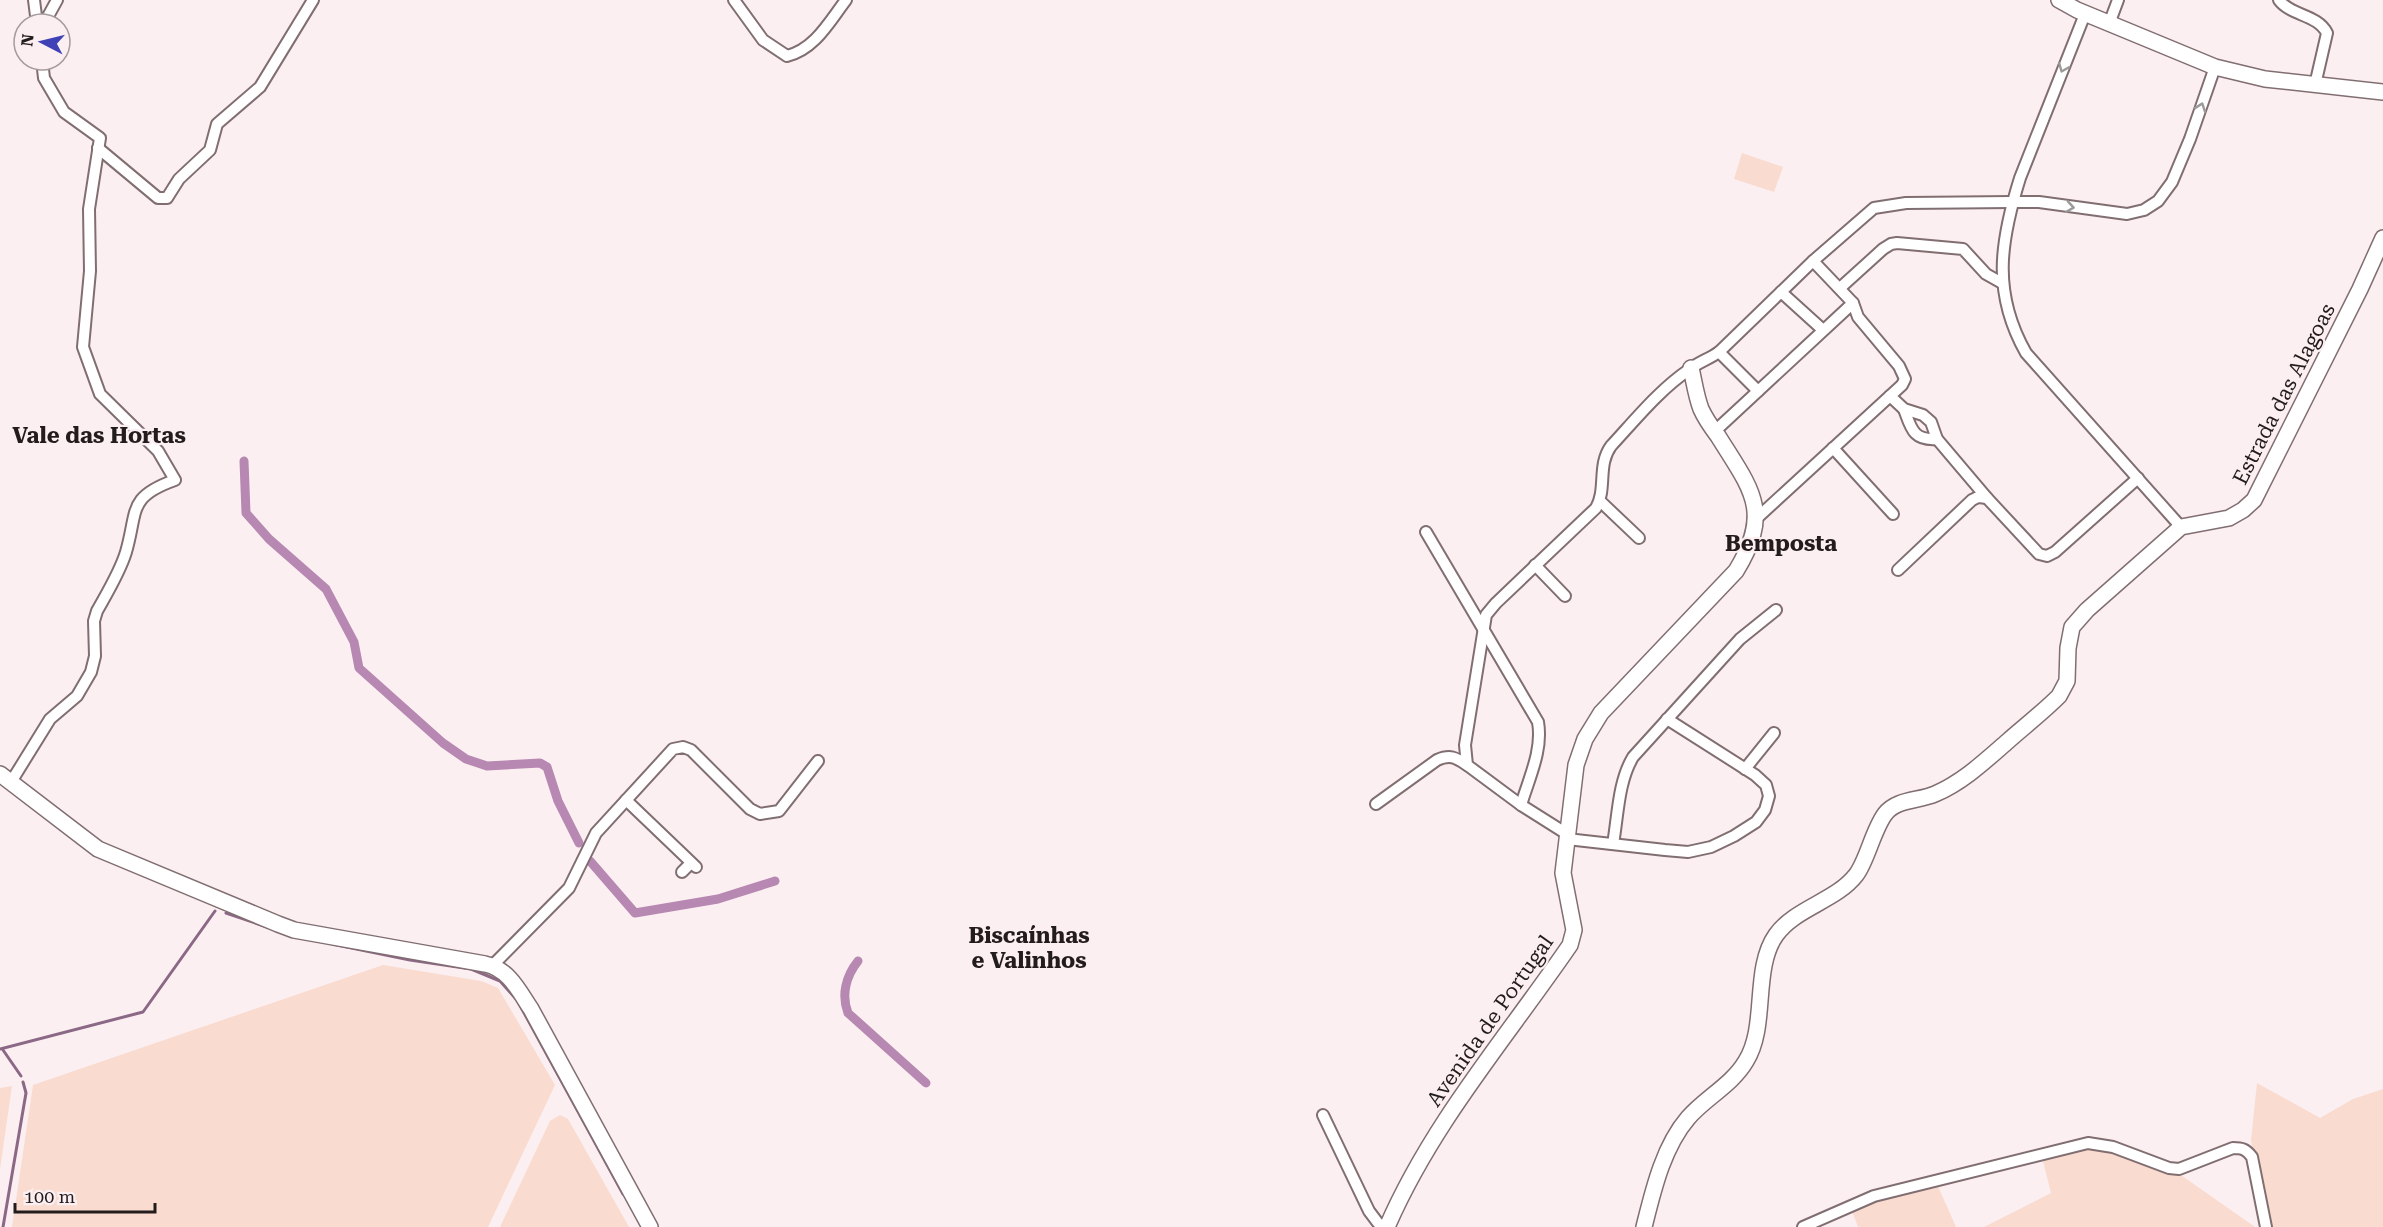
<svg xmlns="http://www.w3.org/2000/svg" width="2383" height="1227" font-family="'Roboto Serif',serif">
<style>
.green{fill:#f9dbcf}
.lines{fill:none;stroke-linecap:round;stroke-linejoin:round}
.stream{stroke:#8b6885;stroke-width:3}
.canal{stroke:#b788b2;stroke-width:9}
.street-casing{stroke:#816e71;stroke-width:14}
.secondary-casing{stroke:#816e71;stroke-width:18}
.street{stroke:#fff;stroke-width:10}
.secondary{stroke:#fff;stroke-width:15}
.oneway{stroke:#9c9999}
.labels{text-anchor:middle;stroke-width:4.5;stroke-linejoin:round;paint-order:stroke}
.street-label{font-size:21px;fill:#231c1d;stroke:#fceff1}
.neighbourhood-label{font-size:22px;font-weight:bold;fill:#231c1d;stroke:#fceff1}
</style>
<rect width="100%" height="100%" fill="#fceff1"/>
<!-- green -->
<g class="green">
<path d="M1742 153 1783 167 1774 192 1734 179Z"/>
<path d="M383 965 481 981 498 988 555 1085 488 1227H12L33 1085Z"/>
<path d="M2257 1083 2320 1118 2353 1099 2383 1089V1227H2268L2251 1140Z"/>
<path d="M12 1086 0 1169V1088Z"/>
<path d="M560 1115 568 1119 629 1227H500L550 1121Z"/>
<path d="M2092 1148 2107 1151 2158 1171 2178 1173 2255 1227H1984L2051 1193 2042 1157Z"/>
<path d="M1937 1184 1956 1227H1858L1852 1211 1878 1200Z"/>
</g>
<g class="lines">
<!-- stream -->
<g class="stream">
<path d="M226 913 267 927"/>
<path d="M332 944 410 960 471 969 500 981 517 1000 623 1194"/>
<path d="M0 1049 143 1012 215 911"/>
<path d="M3 1050 21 1076"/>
<path d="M3 1227 26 1093 23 1082"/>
</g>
<!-- canal -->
<g class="canal">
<path d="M244 461 246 513 269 539 326 589 354 642 359 668 443 743 466 759 487 766 540 763 547 767 558 801 579 843"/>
<path d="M590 861 635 913 718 899 775 881"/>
<path d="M858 961C846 976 841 995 848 1013L926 1083"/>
</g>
<!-- street casing -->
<g class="street-casing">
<g id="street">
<path d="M34 0 37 24 46 20 57 0"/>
<path d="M734 0 763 40 787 56C815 49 829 22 846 0"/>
<path d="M2279 0C2291 16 2317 14 2327 33L2315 85"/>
<path d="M2085 14 2020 178C2000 242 1992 293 2026 353L2181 527"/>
<path d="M2109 24 2118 0"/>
<path d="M98 148 158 198H167L179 179 210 150 217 124 260 87 313 0"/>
<path d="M1840 288 1883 249 1891 244 1897 243 1963 249 1986 274 2002 283"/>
<path d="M1781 292 1823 330"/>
<path d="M1719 352 1758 391"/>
<path d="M1890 396 1904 409 1923 415 1931 422 1937 439 1987 498 2039 554 2047 556 2055 552 2138 478"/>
<path d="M1904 409C1911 428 1913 441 1937 439"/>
<path d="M1715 431 1853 303"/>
<path d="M1833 448 1893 514"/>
<path d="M1600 501 1639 538"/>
<path d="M1757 518 1902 385 1905 379 1899 366 1858 317 1853 303 1813 261"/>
<path d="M1426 532 1538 722C1543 750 1529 778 1521 805"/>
<path d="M1535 565 1565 596"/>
<path d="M1898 570 1972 500 1978 497 1987 498"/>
<path d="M1745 769 1774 733"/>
<path d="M11 782 50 719 77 696 91 672 95 656 94 621 97 611C107 593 120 572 126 552 138 511 127 497 175 480L158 451 100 394 83 347 90 271 89 209 100 138 64 112 44 78 42 60"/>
<path d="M626 800 696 867"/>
<path d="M1376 804 1437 760C1451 754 1456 758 1467 765"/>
<path d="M1567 834 1521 805 1467 765 1465 745 1486 615 1496 603 1596 508C1607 489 1597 465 1611 446 1635 420 1660 389 1690 369 1699 362 1709 359 1719 352L1813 261 1874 208 1906 203 2012 202H2039L2127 214 2144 210 2158 201 2172 182 2190 139 2215 67"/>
<path d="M1567 839 1665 850 1688 852 1711 847 1734 836 1756 822 1765 810 1769 796 1766 785 1755 775 1667 719"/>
<path d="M1613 844C1618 816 1618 782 1633 757L1740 639 1776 610"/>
<path d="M682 872 691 863"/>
<path d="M493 965 569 888 596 833 673 749 683 747 691 750 750 809 760 814 779 811 818 761"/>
<path d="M1323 1115 1369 1211 1378 1223 1385 1227"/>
<path d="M1803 1227 1874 1196 2088 1143 2113 1147 2169 1168 2179 1169 2233 1148C2242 1148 2246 1149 2252 1157L2266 1227"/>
</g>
</g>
<!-- secondary casing -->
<g class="secondary-casing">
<g id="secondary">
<path d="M2059 0 2077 10 2215 67 2265 79 2383 92"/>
<path d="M0 774 98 849 278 924 294 930 485 964C509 969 519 991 531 1009L650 1227"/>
<path d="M1387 1227C1432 1123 1507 1037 1570 945L1574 930 1563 873 1576 765 1585 739 1601 713 1736 571C1773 511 1751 489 1718 436 1712 428 1705 418 1701 409 1696 396 1694 381 1691 368"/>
<path d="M1644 1227C1653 1191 1663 1147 1688 1118 1705 1098 1732 1085 1746 1061 1768 1026 1752 969 1776 935 1795 908 1836 901 1856 875 1867 861 1873 830 1885 814 1896 799 1919 801 1935 794 1963 782 1985 761 2008 741 2025 726 2043 712 2059 696L2067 681 2068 648 2072 627 2087 610 2181 527 2229 518 2243 510 2254 500 2360 289 2383 238"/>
</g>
</g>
<!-- street -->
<use href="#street" class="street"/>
<!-- secondary -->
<use href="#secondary" class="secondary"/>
</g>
<!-- one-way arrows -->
<defs><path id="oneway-chevron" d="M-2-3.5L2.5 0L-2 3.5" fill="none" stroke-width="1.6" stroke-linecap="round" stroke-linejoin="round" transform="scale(1.5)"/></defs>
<g class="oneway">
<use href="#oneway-chevron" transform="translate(2063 68) rotate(112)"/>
<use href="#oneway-chevron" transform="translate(2201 107) rotate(-71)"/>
<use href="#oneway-chevron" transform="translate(2070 207) rotate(9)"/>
</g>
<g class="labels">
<!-- street labels -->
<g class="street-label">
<text transform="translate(2284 394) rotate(-63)" y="7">Estrada das Alagoas</text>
<text transform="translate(1490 1021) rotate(-55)" y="7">Avenida de Portugal</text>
</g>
<!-- neighbourhood labels -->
<g class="neighbourhood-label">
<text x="99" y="443">Vale das Hortas</text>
<text x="1781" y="551">Bemposta</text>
<text x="1029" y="943">Biscaínhas<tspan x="1029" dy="25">e Valinhos</tspan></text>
</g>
</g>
<!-- north arrow -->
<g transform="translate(42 42) rotate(277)"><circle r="28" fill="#fceff1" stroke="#a59b9c" stroke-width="1.5"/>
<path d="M0-4.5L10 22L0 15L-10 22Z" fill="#3f42b7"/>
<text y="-9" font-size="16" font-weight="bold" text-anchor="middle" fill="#231c1d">N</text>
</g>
<!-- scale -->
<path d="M15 1203v9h140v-9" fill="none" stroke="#231c1d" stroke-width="3"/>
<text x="24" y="1203" font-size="18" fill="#231c1d" stroke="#fceff1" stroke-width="4.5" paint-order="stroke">100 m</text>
</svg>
